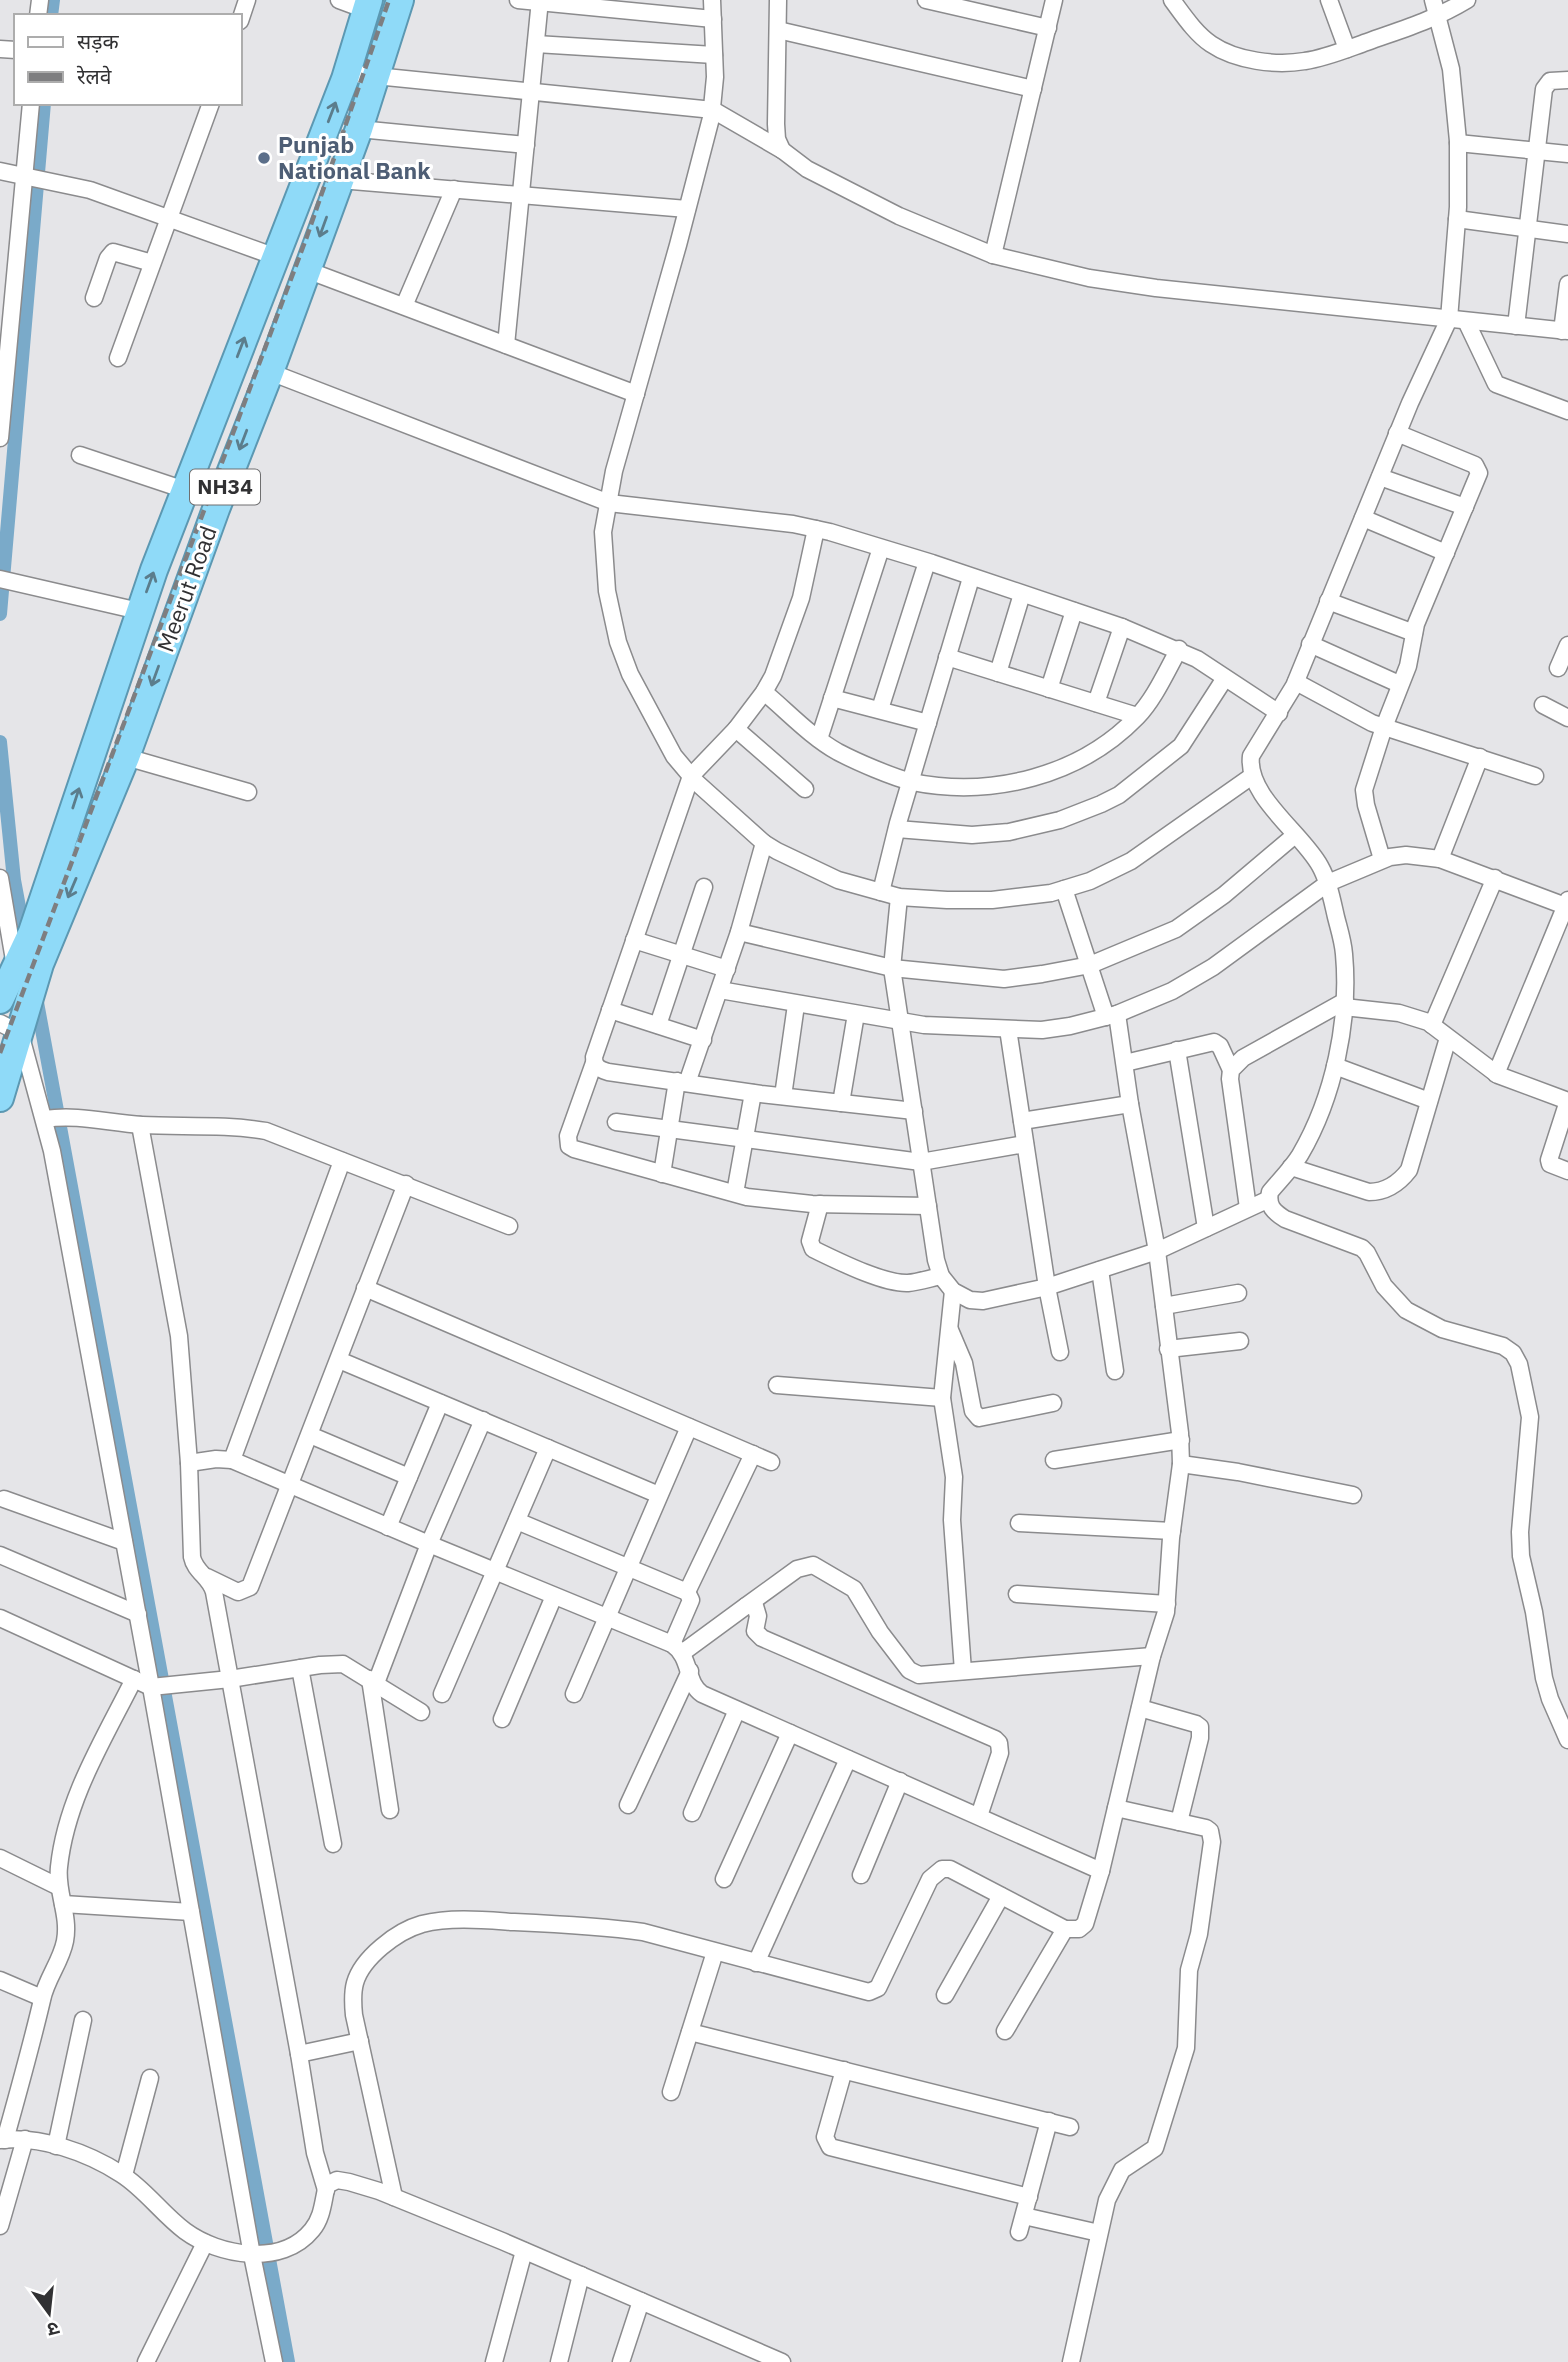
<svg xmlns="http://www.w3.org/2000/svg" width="1568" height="2362" font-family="'IBM Plex Sans','Noto Sans Devanagari',sans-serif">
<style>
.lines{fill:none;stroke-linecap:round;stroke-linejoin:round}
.canal{stroke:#7aaac9;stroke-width:14}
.minor-casing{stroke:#8b8b8d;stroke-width:19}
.trunk-casing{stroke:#5c98b2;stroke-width:30}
.minor{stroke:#fff;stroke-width:16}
.trunk{stroke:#8fdaf8;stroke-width:26}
.rail{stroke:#7e7e80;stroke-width:4.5;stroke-dasharray:10 5;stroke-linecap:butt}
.oneway{stroke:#5b7d8c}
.service-dot{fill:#5c6f8a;stroke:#fff;stroke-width:2.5}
.labels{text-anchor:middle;stroke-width:6;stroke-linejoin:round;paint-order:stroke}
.shield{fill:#fff;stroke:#6f6f70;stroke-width:2}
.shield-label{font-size:21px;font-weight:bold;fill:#313133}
.service-label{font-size:23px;font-weight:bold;fill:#4e5e75;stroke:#fff;text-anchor:start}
.street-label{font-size:23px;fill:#313133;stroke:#fff}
</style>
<rect width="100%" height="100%" fill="#e5e5e8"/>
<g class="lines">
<!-- canal -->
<g class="canal">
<path d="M51 16 53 0"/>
<path d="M0 614 44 103"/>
<path d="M0 742 14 880 25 939"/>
<path d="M36 997 288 2362"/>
</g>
<!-- minor casing -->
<g class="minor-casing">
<g id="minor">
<path d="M339 0 366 10"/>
<path d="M518 0 713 19"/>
<path d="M712 0 715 77 711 118 678 245 614 471 603 532 607 591 618 642 630 674 674 756 696 782 764 843 777 851 838 880 899 897 947 900H992L1051 893 1090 881 1131 861 1252 776"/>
<path d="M778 0 776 124 777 139 782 150 807 169 899 216 993 255 1089 278 1156 288 1568 331"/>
<path d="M926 0 1048 28"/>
<path d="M1172 0C1184 16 1195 33 1211 44 1236 61 1276 66 1305 61 1326 58 1347 49 1367 42 1403 29 1434 20 1467 0"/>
<path d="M1329 0 1347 49"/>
<path d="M1433 0 1451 69 1458 141V207L1449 319 1410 403 1294 686 1251 756C1246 796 1302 833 1320 866 1329 882 1332 900 1336 917 1339 929 1343 941 1344 954 1350 1020 1334 1097 1300 1155 1292 1168 1280 1180 1270 1192 1267 1206 1274 1212 1285 1219L1362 1248 1367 1253 1384 1286 1406 1310 1442 1329 1503 1346 1513 1353 1519 1364 1530 1417 1520 1532 1521 1556 1534 1612 1544 1678 1550 1699 1568 1740"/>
<path d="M38 16 40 0"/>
<path d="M240 21 247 0"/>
<path d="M778 30 1033 89"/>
<path d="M536 44 714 55"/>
<path d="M0 49 16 50"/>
<path d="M346 73 713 110 782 150"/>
<path d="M359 129 526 145"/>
<path d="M1458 143 1568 154"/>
<path d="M0 171 90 190 276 257"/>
<path d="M340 180 687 209"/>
<path d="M1457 219 1568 234"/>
<path d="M993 255 1054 0"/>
<path d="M307 270 636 394"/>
<path d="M94 298 108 258 113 252 152 263"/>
<path d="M404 306 454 189"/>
<path d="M1466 321 1496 384 1568 411"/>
<path d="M1516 326 1544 89 1550 81 1568 80"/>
<path d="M1562 331 1568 284"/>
<path d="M506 345 540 0"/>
<path d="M118 358 211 103"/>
<path d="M270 372 609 503 793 524 830 532 932 563 1122 627 1197 659 1279 713"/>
<path d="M0 438 31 103"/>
<path d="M80 455 185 490"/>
<path d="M1380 477 1465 507"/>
<path d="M1363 518 1446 553"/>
<path d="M816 529 801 598 773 676 764 692 736 729 691 776 594 1057C594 1067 599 1069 608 1072L761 1094 914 1111"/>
<path d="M0 579 139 611"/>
<path d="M1328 601 1414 633"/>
<path d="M1310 644 1399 684"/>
<path d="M947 657 1137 716"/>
<path d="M1558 668 1568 645"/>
<path d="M998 673 1022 594"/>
<path d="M1296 682 1372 723 1535 776"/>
<path d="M1049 689 1074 611"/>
<path d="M764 692C788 712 811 737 838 752 857 762 892 777 912 782 992 798 1080 776 1137 717 1155 698 1166 672 1179 649"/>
<path d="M832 698 928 723"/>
<path d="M1096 703 1122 627"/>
<path d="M1543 705 1568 718"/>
<path d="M880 709 927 562"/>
<path d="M736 729 805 789"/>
<path d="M819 739 881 548"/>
<path d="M126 757 248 792"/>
<path d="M897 829 972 835 1009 832 1060 820 1101 804 1119 795 1181 746 1225 678"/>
<path d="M1382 859 1366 805 1364 790 1384 727 1408 666 1416 624 1479 473 1475 465 1397 433"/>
<path d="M1440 859 1480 757"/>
<path d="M0 878 15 966"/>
<path d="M1064 889 1106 1017"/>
<path d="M881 892 898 823 971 578"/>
<path d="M899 897 892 968 936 1260 941 1276 953 1291 970 1300 983 1301 1047 1287 1157 1251 1269 1199"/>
<path d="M739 932 892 968 1004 979 1042 974 1090 965 1176 929 1224 895 1295 835"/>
<path d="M634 940 727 969"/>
<path d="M720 990 924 1025 1042 1030 1070 1026 1117 1014 1172 991 1213 967 1328 883 1390 857 1406 855 1440 859 1568 907"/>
<path d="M1344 1007 1399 1013 1428 1022 1498 1075 1568 1101"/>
<path d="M610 1010 703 1040"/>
<path d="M0 1023 20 1033 52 1151 151 1687 252 2255 274 2362"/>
<path d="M658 1025 704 887"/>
<path d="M1432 1025 1495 878"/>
<path d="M1008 1029 1047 1287 1060 1352"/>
<path d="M1177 1050 1206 1228"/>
<path d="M594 1063 568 1136 569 1146 574 1149 747 1197 812 1204 928 1206"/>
<path d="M1125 1063 1214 1042 1220 1046 1231 1070"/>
<path d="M1335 1066 1429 1101"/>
<path d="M1496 1074 1568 900"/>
<path d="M687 1083 739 932 764 843"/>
<path d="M783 1096 796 1005"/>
<path d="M1568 1101 1549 1160 1550 1164 1568 1171"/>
<path d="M841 1103 856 1014"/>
<path d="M45 1119C78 1114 109 1123 142 1125 183 1127 225 1124 266 1131L509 1226"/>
<path d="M1022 1121 1130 1104"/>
<path d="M616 1122 921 1162 1025 1144"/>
<path d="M140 1125 179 1336 189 1463 192 1557C195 1572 210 1577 214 1592L299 2054 315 2153 326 2190"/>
<path d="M1291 1167 1369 1192C1386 1192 1399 1183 1409 1170L1448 1038"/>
<path d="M662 1174 677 1081"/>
<path d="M735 1193 753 1093"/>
<path d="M820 1204 810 1241 813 1249C836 1260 883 1284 908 1283 919 1282 931 1278 941 1276"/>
<path d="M1248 1208 1230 1079 1231 1070 1243 1058 1345 1001"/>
<path d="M1100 1270 1115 1371"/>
<path d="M365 1288 771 1462"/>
<path d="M953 1291 942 1398 954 1477 952 1520 963 1671"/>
<path d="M1164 1306 1238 1293"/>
<path d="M950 1330 964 1363 973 1411 979 1418 1053 1403"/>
<path d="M1168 1349 1240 1341"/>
<path d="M339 1360 659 1495"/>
<path d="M777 1385 942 1398"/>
<path d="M310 1435 409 1477"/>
<path d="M232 1460 342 1161"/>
<path d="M1054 1460 1181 1440"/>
<path d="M189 1463 216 1459 232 1460 429 1544 672 1644C692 1658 685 1682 702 1694L1101 1871"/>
<path d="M1181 1464 1238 1472 1353 1495"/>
<path d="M4 1499 124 1542"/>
<path d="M517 1521 687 1592 691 1600 672 1644"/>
<path d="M1019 1523 1172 1531"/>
<path d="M388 1527 440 1403"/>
<path d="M0 1555 138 1614"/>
<path d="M207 1577 238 1592 250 1587 406 1184"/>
<path d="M687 1592 753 1454"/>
<path d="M1017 1594 1167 1604"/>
<path d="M746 1606 797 1569 813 1565 854 1589 880 1632 909 1670 919 1675 1152 1656"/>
<path d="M0 1618 151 1687 230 1679 320 1665 343 1664 421 1712"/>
<path d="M682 1653 746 1606H755L758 1616 755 1631 762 1638 995 1739 999 1743 1000 1753 979 1816"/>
<path d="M300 1668 333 1844"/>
<path d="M370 1679 390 1810"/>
<path d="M376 1683 429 1544 483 1420"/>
<path d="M442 1694 548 1448"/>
<path d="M574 1694 689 1427"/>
<path d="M1140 1708 1196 1724 1200 1727V1738L1179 1822"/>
<path d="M502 1719 554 1596"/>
<path d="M628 1805 690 1671"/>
<path d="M692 1813 737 1710"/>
<path d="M0 1858 59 1887"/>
<path d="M861 1875 900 1781"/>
<path d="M724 1879 790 1733"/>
<path d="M63 1904 191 1912"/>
<path d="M756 1963 848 1759"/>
<path d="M0 1980 42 1998"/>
<path d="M945 1995 1001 1896"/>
<path d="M1005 2031 1065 1929"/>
<path d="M690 2032 1070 2127"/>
<path d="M299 2054 360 2041"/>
<path d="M844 2070 825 2137 830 2147 1029 2197"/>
<path d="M671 2092 715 1952"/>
<path d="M0 2140C41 2136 87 2152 121 2174 145 2189 162 2214 185 2231 219 2256 282 2267 312 2230 323 2217 323 2200 327 2185L337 2180 349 2182 379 2191 502 2241 782 2362"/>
<path d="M5 2140C18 2093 31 2047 42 2000 46 1979 61 1962 65 1941 70 1915 56 1892 59 1867 66 1799 104 1739 134 1679"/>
<path d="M56 2146 83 2020"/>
<path d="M124 2175 150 2078"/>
<path d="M394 2197 354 2015C353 2005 352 1994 355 1983 362 1958 397 1931 422 1924 451 1917 483 1920 513 1922 556 1924 600 1926 643 1932L869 1992 878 1988 930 1879 942 1869H950L1065 1929H1079L1085 1924 1101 1871 1152 1656 1166 1612 1171 1538 1181 1464 1180 1433 1157 1251 1130 1104 1117 1014"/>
<path d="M1024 2216 1099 2233"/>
<path d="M0 2226 25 2139"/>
<path d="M1019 2232 1049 2121"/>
<path d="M146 2362 205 2243"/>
<path d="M494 2362 524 2251"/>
<path d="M559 2362 581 2275"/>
<path d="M621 2362 641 2301"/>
<path d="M1071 2362 1107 2200 1122 2170 1155 2148 1186 2048 1189 1970 1199 1934 1212 1842 1210 1831 1206 1828 1116 1808"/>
</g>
</g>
<!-- trunk casing -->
<g class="trunk-casing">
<g id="trunk">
<path d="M0 1000 32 932 154 570 345 79 369 0"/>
<path d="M0 1098 40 964 126 757 216 509 270 372 359 129 400 0"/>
</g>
</g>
<!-- minor -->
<use href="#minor" class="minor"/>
<!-- trunk -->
<use href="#trunk" class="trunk"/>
<!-- rail -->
<path class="rail" d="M0 1053 306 239 389 0"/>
</g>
<!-- one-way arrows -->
<defs><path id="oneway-shaft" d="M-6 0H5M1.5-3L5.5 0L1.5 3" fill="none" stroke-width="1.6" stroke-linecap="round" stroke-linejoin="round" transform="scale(1.75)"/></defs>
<g class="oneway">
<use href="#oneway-shaft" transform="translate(332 112) rotate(-69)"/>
<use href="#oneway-shaft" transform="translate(323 227) rotate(110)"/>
<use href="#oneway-shaft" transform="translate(241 347) rotate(-69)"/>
<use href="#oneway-shaft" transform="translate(243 440) rotate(111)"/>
<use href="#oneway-shaft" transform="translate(150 582) rotate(-70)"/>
<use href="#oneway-shaft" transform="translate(155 676) rotate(110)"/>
<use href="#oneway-shaft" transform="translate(76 798) rotate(-72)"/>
<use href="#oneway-shaft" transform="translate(72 888) rotate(113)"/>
</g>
<!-- markers -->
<circle class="service-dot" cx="264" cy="158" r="7"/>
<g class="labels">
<!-- shield labels -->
<rect class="shield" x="190" y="469.5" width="70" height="35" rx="5"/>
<g class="shield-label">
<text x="225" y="494">NH34</text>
</g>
<!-- service labels -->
<g class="service-label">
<text x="278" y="153">Punjab<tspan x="278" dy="26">National Bank</tspan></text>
</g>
<!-- street labels -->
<g class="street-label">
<text transform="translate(187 589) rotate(-70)" y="8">Meerut Road</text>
</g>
</g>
<!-- legend -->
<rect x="14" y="14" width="228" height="91" fill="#ffffff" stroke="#adadad" stroke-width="2"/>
<rect x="28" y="37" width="35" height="10" fill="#ffffff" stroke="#adadad" stroke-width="2"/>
<text x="77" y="49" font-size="21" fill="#313133">सड़क</text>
<rect x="28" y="72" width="35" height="10" fill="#7e7e80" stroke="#adadad" stroke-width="2"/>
<text x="77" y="84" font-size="21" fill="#313133">रेलवे</text>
<!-- north arrow -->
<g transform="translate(49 2313) rotate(165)" stroke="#ffffff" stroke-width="5" paint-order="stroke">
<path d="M0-5L12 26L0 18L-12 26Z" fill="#313133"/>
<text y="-10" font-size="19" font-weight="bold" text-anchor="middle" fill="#313133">उ</text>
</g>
</svg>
